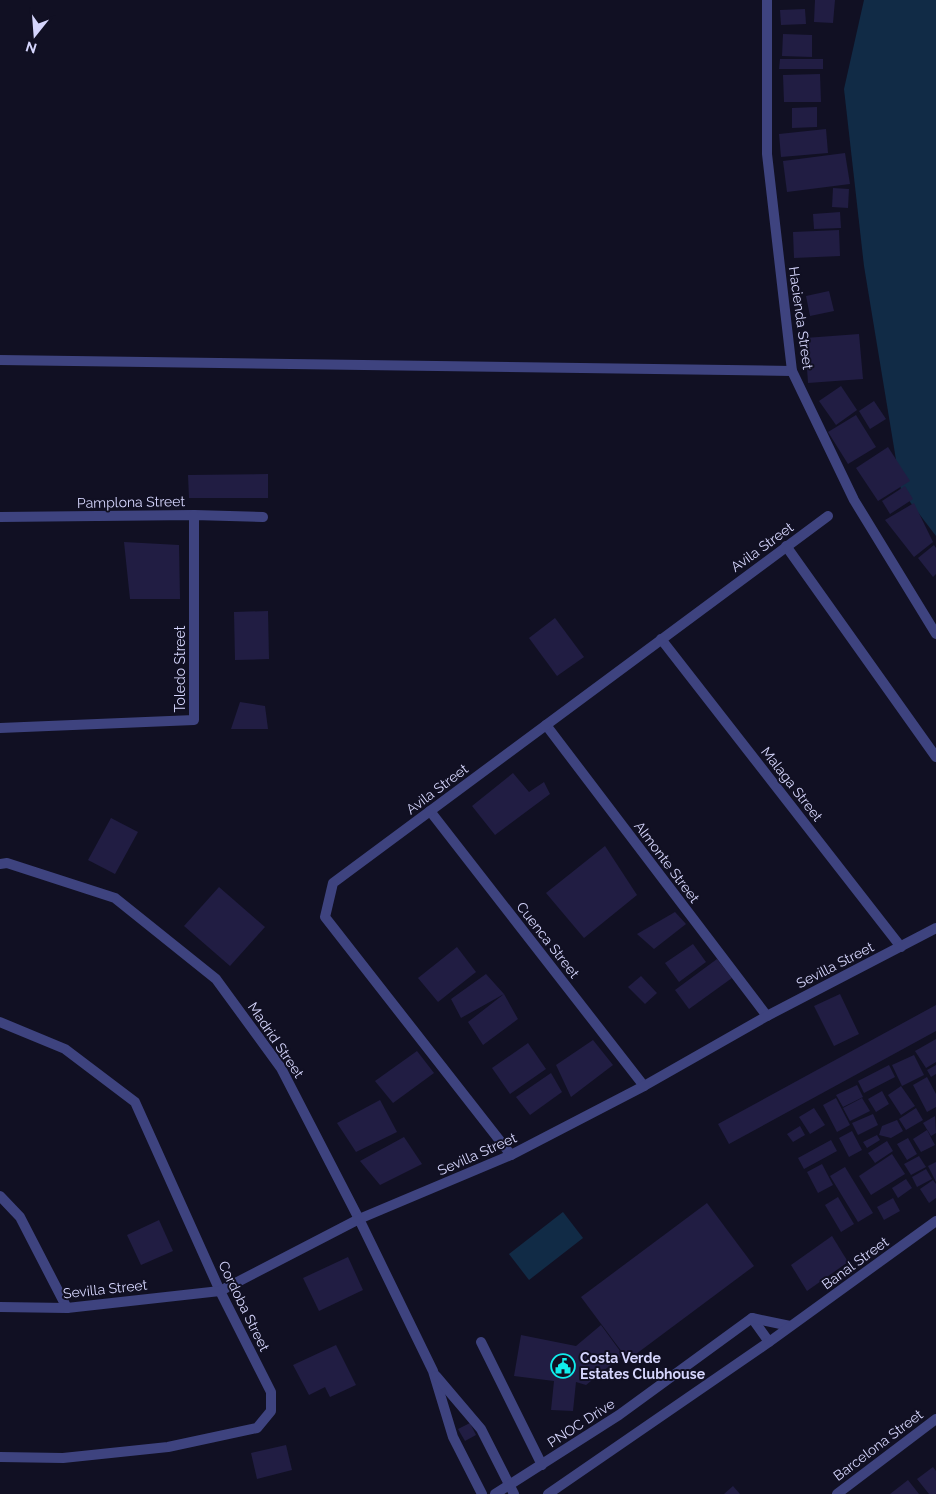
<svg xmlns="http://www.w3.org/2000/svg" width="936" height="1494" font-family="Raleway,sans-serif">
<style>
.water{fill:#112b46}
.building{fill:#211d43}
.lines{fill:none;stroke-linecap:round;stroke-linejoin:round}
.service{stroke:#3e437f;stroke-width:10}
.minor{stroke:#3e437f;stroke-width:10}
.tertiary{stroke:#3e437f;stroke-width:10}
.labels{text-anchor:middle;stroke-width:4;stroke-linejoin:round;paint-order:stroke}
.street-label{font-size:14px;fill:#d5d5fc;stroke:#111023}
.poi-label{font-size:14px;font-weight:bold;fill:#d5d5fc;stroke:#111023;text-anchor:start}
</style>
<rect width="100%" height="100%" fill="#111023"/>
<!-- water -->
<g class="water">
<path d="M864 0H936V536L901 490 864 266 844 89Z"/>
<path d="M563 1212 583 1238 529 1280 509 1254Z"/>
</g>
<!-- building -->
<g class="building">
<path d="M815 0H835L833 23 814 22Z"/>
<path d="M805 9 806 24 781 25 780 10Z"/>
<path d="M783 34 812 35V57L782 56Z"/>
<path d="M780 59H823V69H779Z"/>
<path d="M820 74 821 102H784L783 75Z"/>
<path d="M817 107V127L792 128V108Z"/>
<path d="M826 129 828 153 781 157 779 134Z"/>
<path d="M845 153 850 184 787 192 783 161Z"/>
<path d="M833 188 849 189 848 208 832 207Z"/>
<path d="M840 212 841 228 814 229 813 214Z"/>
<path d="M839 230 840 256 794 258 793 232Z"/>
<path d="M829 291 834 311 810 316 806 296Z"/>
<path d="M859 334 863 379 808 383 805 338Z"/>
<path d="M841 386 857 410 836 425 819 401Z"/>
<path d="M874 401 886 419 870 429 859 411Z"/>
<path d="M856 415 876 447 848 464 828 432Z"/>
<path d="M888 447 910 481 878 501 856 468Z"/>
<path d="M268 474V498H189L188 475Z"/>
<path d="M905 486 913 499 890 514 882 501Z"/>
<path d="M914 503 933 542 914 557 885 520Z"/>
<path d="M124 542 179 545 180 599H130Z"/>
<path d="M934 545 936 548V574L933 577 918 558Z"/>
<path d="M268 611 269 659 235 660 234 612Z"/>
<path d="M555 618 584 657 557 676 529 638Z"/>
<path d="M240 702 265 706 268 729H231Z"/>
<path d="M513 773 529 792 544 782 550 794 495 835 472 806Z"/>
<path d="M111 818 138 832 115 874 88 860Z"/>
<path d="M605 846 637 895 584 938 546 893Z"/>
<path d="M219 887 265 927 230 966 184 926Z"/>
<path d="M675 912 686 924 654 949 637 934Z"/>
<path d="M693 944 706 962 679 982 665 963Z"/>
<path d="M457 947 476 972 438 1002 418 978Z"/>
<path d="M717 959 732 978 689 1009 675 990Z"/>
<path d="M486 974 504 994 518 1019 483 1045 468 1022 504 994 461 1018 451 999Z"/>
<path d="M641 976 657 993 645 1004 628 987Z"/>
<path d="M840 994 859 1034 834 1046 814 1006Z"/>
<path d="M936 1005V1031L729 1144 718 1124Z"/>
<path d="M936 1039V1062L926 1068 915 1051Z"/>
<path d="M593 1040 613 1065 571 1097 556 1065Z"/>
<path d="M528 1043 546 1069 510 1094 492 1068Z"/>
<path d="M417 1051 434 1073 393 1103 375 1081Z"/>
<path d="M914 1055 924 1075 902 1086 892 1065Z"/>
<path d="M889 1065 895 1077 864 1093 858 1081Z"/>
<path d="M936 1065V1074L931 1077 927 1070Z"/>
<path d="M551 1073 562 1092 530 1115 516 1097Z"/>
<path d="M927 1077 936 1094V1107L927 1112 913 1085Z"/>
<path d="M857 1085 863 1097 843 1107 836 1095Z"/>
<path d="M901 1086 915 1106 901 1115 888 1095Z"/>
<path d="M882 1091 889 1104 876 1112 868 1099Z"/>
<path d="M836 1098 850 1125 837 1132 823 1105Z"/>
<path d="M862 1098 870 1111 850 1121 843 1108Z"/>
<path d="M380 1100 397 1132 356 1152 337 1123Z"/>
<path d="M814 1108 825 1125 810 1134 799 1117Z"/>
<path d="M916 1108 923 1120 906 1130 899 1119Z"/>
<path d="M873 1114 878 1125 858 1135 852 1123Z"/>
<path d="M935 1116 936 1133 931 1136 923 1123Z"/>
<path d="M897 1120 903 1131 891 1138 879 1135 882 1126Z"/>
<path d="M800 1126 805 1135 793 1142 787 1134Z"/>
<path d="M927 1130 935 1145 921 1152 913 1139Z"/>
<path d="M852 1131 862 1150 849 1157 839 1138Z"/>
<path d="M877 1135 880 1140 867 1148 863 1142Z"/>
<path d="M404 1137 422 1164 380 1185 360 1161Z"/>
<path d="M908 1138 917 1154 907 1160 897 1144Z"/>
<path d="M831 1140 837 1151 804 1169 798 1158Z"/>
<path d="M887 1141 893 1151 875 1163 868 1153Z"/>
<path d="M892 1154 905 1174 871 1195 859 1176Z"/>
<path d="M919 1156 926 1167 911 1175 904 1164Z"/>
<path d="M936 1162V1182L928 1166Z"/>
<path d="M822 1164 833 1185 818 1193 807 1172Z"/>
<path d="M845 1167 873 1213 858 1222 830 1176Z"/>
<path d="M926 1169 932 1179 917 1187 912 1177Z"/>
<path d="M906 1179 912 1188 898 1198 892 1188Z"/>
<path d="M933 1180 936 1184V1198L929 1203 920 1189Z"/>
<path d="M838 1197 854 1224 841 1232 825 1205Z"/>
<path d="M893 1198 900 1211 884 1220 877 1207Z"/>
<path d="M707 1203 754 1266 628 1360 581 1297Z"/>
<path d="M159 1220 173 1251 141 1265 127 1235Z"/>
<path d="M832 1236 848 1262 807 1291 791 1265Z"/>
<path d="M348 1257 363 1290 319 1311 303 1278Z"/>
<path d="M601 1325 623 1355 586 1385 576 1382 573 1411 551 1410 554 1381 514 1376 521 1335 576 1346Z"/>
<path d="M336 1345 356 1385 330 1397 325 1387 309 1395 293 1365Z"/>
<path d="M470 1423 476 1435 465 1441 458 1429Z"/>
<path d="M286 1445 292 1470 257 1479 251 1453Z"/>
<path d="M933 1467 936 1471V1494H929L917 1479Z"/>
<path d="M908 1480 919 1494H890Z"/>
<path d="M733 1486 740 1494H724Z"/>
</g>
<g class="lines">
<!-- service -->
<path class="service" d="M481 1342 542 1465"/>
<!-- minor -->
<g class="minor">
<path d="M0 360 792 371"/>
<path d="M0 517 194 515 263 517"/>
<path d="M786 546 936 757"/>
<path d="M661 639 901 947"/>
<path d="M546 725 767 1016"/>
<path d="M0 728 194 720V515"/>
<path d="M430 811 644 1086"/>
<path d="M0 864 7 863 115 898 216 979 281 1068 359 1219 433 1371 453 1437 482 1494"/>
<path d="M0 1022 65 1049 135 1102 220 1291 271 1392V1411L257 1428 168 1447 63 1458 0 1457"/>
<path d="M511 1155 325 917 333 883 828 516"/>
<path d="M0 1196 20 1217 67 1308"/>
<path d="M0 1307 67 1308 220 1291 359 1219 511 1155 644 1086 767 1016 936 928"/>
<path d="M752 1318 769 1342"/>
<path d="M436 1376 481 1429 514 1494"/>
<path d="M495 1494 619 1415 752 1318 790 1326"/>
<path d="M548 1494 769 1342 936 1221"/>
<path d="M837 1494 936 1419"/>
</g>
<!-- tertiary -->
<path class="tertiary" d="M767 0V154L792 371 854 500 936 634"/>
</g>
<!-- icons -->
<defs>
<g id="civic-ring" transform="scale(1.25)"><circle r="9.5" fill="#111023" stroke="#10edec" stroke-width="1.5"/><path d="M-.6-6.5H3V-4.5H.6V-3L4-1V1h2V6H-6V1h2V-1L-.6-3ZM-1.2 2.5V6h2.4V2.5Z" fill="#10edec"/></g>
</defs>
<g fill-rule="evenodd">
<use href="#civic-ring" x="563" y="1366"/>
</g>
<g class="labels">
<!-- street labels -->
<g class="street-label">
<text transform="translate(801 318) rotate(82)" y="5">Hacienda Street</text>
<text transform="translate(131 502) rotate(-1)" y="5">Pamplona Street</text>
<text transform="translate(762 547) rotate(-36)" y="5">Avila Street</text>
<text transform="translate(180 669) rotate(-90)" y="5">Toledo Street</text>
<text transform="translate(792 784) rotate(52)" y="5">Malaga Street</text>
<text transform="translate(437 789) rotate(-37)" y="5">Avila Street</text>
<text transform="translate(667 862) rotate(53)" y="5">Almonte Street</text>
<text transform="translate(548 940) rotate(52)" y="5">Cuenca Street</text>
<text transform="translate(835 965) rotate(-27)" y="5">Sevilla Street</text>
<text transform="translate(276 1040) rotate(56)" y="5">Madrid Street</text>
<text transform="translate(477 1154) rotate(-24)" y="5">Sevilla Street</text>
<text transform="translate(855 1263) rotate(-36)" y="5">Banal Street</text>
<text transform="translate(105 1289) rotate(-6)" y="5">Sevilla Street</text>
<text transform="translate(244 1306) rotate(64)" y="5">Cordoba Street</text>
<text transform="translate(581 1423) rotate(-33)" y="5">PNOC Drive</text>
<text transform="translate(878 1445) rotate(-37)" y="5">Barcelona Street</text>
</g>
<!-- poi labels -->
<g class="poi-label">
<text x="580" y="1363">Costa Verde<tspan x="580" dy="16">Estates Clubhouse</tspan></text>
</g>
</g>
<!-- north arrow -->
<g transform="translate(35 35) rotate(197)" stroke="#111023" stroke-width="4" paint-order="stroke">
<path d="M0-4L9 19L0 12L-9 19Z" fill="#d5d5fc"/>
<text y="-8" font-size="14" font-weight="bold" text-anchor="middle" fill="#d5d5fc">N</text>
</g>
</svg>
